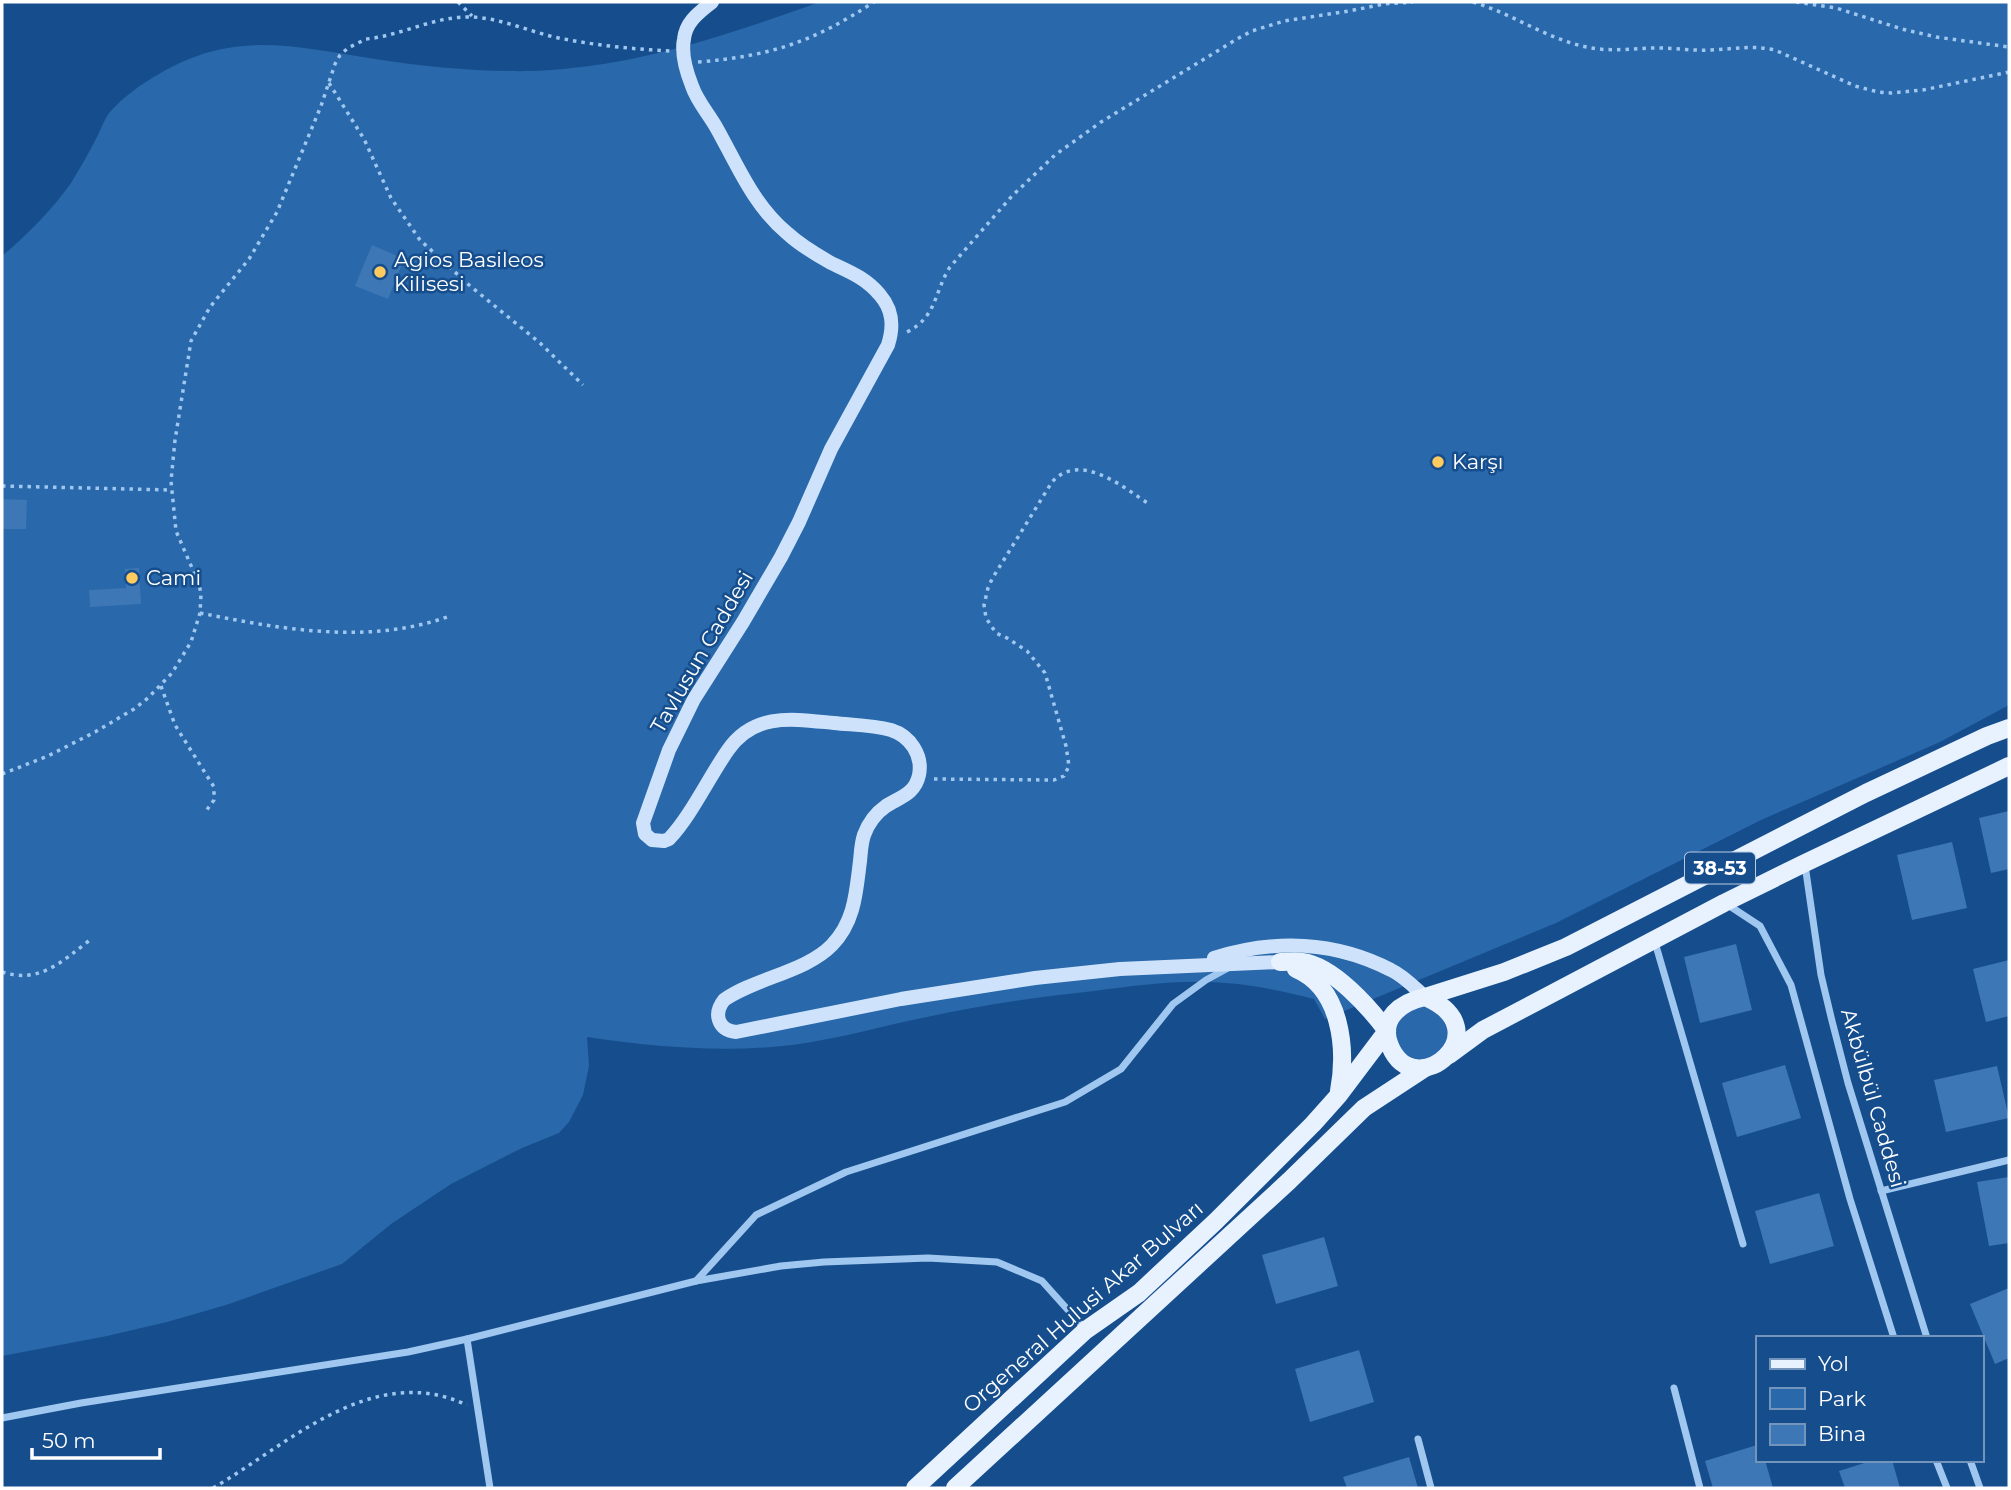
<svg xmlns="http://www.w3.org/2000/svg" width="2011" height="1490" font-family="Montserrat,sans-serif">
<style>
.green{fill:#2868ab}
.building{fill:#3e77b5}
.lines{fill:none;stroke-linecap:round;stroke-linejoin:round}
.path{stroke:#a0c7ef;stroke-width:3.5;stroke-dasharray:3.5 5;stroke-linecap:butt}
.street{stroke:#a0c7ef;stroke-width:7}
.secondary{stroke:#cee3fb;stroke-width:14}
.primary{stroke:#e8f2ff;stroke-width:18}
.poi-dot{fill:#ffcb5e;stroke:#164e8d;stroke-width:2.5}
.labels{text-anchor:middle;stroke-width:5;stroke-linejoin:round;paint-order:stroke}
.shield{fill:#164e8d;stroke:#b9cadd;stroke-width:2}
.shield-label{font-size:19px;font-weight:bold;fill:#fff}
.poi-label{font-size:21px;fill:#fff;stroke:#164e8d;text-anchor:start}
.street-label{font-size:21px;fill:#fff;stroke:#164e8d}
</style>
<rect width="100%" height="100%" fill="#164e8d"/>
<!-- green -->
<g class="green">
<path d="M820 2H2009V705L1940 742 1761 820 1556 923 1325 1019 1314 999C1285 992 1256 985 1226 983 1182 979 1138 985 1094 991 1038 997 982 1005 927 1017 882 1026 838 1039 792 1045 724 1053 655 1047 587 1037L589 1066 583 1095 569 1122 559 1133 522 1148 451 1184 391 1224 342 1264 226 1305 167 1322 107 1336 2 1356V256C28 234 51 211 71 183 80 168 89 153 97 137 101 129 104 120 109 113 122 98 141 84 159 74 235 29 294 47 375 59 427 67 480 72 533 71 636 67 724 36 820 2Z"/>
<path d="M1413 1004 1439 1009 1449 1034C1447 1039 1445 1047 1442 1050 1429 1066 1401 1060 1395 1041 1393 1036 1394 1028 1394 1023Z"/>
</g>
<!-- building -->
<g class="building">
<path d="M372 245 404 259 388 299 355 286Z"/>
<path d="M2 499 27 500 26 529H2Z"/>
<path d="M139 568 141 604 90 607 89 590 126 588 125 569Z"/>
<path d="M2009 811V869L1991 873 1979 818Z"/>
<path d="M1952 842 1967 908 1912 920 1897 855Z"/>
<path d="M1736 944 1752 1010 1700 1023 1684 957Z"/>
<path d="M2009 960V1016L1986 1022 1973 969Z"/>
<path d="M1785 1065 1801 1118 1737 1137 1722 1083Z"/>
<path d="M1997 1066 2009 1118 1946 1132 1934 1080Z"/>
<path d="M2009 1177V1243L1989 1246 1977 1182Z"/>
<path d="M1819 1193 1834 1246 1770 1264 1755 1211Z"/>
<path d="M1324 1237 1338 1286 1276 1304 1262 1255Z"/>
<path d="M2009 1288V1358L1995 1364 1970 1304Z"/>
<path d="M1359 1350 1374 1402 1310 1422 1295 1369Z"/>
<path d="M1757 1445V1460H1765L1773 1488H1713L1705 1461Z"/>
<path d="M1409 1457 1418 1488H1347L1343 1477Z"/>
<path d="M1874 1460H1892L1900 1488H1845L1839 1471Z"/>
</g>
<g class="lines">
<!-- path -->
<g class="path">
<path d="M458 2 472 16"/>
<path d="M1473 2C1517 15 1553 44 1599 49 1618 51 1638 48 1658 48 1676 48 1693 51 1711 50 1734 49 1753 45 1775 50L1855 86 1878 92 1891 93 1923 90 2009 72"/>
<path d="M1796 2 1836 8 1902 29 1936 37 2009 47"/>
<path d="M698 62C771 56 813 42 874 2"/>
<path d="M329 83 364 139 391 198 420 240 469 285 540 343 583 385"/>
<path d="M907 332C937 317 934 292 950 267L1012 196 1055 155 1101 122 1237 39 1252 31 1284 21 1349 11 1384 4 1413 2"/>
<path d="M2 486 172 490"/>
<path d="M200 613C280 629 368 645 447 617"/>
<path d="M161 686 175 725 214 787V800L206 811"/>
<path d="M2 774 48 756 95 732 134 709 148 698 172 673 191 642 200 613 201 594 199 584 176 531 171 481 175 440 191 341 210 307 249 259 277 212 321 106 335 64 340 55 348 48 366 39C399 36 431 18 465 17 495 16 525 30 554 37 592 45 631 49 670 51"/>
<path d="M934 779 1054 780 1064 776 1069 766 1066 746 1045 673 1027 651 1007 638 996 633 986 618 984 605 988 588 992 579 1052 482C1080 451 1123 487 1149 504"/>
<path d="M2 972C40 984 61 962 90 940"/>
<path d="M213 1488C289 1444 372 1361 467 1405"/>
</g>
<!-- street -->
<g class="street">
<path d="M1805 865 1821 975 1832 1021 1848 1083 1927 1338"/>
<path d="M1725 903 1760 926 1791 985 1850 1199 1894 1338"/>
<path d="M1654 939 1743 1244"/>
<path d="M1881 1191 2009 1160"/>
<path d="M696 1281 756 1215 846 1172 1065 1102 1121 1069 1173 1004 1206 980 1228 968"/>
<path d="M467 1339 490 1488"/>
<path d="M1674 1388 1700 1488"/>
<path d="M2 1418 81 1403 408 1352 467 1339 696 1281 781 1266 824 1262 928 1258 997 1262 1042 1281 1085 1329"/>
<path d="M1418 1439 1431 1488"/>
<path d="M1936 1460 1947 1488"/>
<path d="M1970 1460 1980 1488"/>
</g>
<!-- secondary -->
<g class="secondary">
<path d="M712 2C700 12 686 21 684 39 681 54 686 71 692 86 697 101 708 113 716 127 737 164 753 205 787 233 800 245 815 254 831 263 850 272 866 278 880 295 893 310 894 326 888 345L831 449 799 522 781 557 743 622 694 699 669 750 643 823 645 834 652 840 664 841 669 839C691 816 709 777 728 750 754 712 793 719 834 723 853 725 872 725 891 730 910 736 923 755 919 775 915 794 900 797 886 806 876 813 868 824 864 835 861 844 861 852 860 861 856 892 855 921 832 945 806 972 755 978 724 1000 713 1014 718 1030 736 1032L901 999 1035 978 1120 969 1280 962"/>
<path d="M1214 958C1274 939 1335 941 1391 970 1404 976 1415 988 1425 997"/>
</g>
<!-- primary -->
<g class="primary">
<path d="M1296 969C1341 988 1347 1048 1339 1091"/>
<path d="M1425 997 1504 972 1566 947 1866 793 1987 736 2009 728"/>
<path d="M1425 997C1503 1030 1415 1106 1390 1046 1378 1018 1402 1002 1425 997Z"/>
<path d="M1449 1055 1483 1030 1724 903 1805 863 2009 766"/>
<path d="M915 1488 1086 1330 1139 1293 1216 1221 1313 1124 1338 1096 1387 1031C1369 1007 1333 966 1302 962 1295 961 1287 962 1280 962"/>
<path d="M955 1488 1289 1181 1364 1108 1425 1068"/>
</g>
</g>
<!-- markers -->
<g class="poi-dot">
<circle cx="380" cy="272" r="7"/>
<circle cx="1438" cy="462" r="7"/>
<circle cx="132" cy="578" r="7"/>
</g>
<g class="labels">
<!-- shield labels -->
<rect class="shield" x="1685" y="852.5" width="70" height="31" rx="5"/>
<g class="shield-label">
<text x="1720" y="875">38-53</text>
</g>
<!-- poi labels -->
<g class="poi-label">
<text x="394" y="267">Agios Basileos<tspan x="394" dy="24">Kilisesi</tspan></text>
<text x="1452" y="469">Karşı</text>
<text x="146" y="585">Cami</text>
</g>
<!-- street labels -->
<g class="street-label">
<text transform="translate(702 652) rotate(-60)" y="7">Tavlusun Caddesi</text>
<text transform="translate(1873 1098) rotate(74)" y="7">Akbülbül Caddesi</text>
<text transform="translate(1083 1307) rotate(-41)" y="7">Orgeneral Hulusi Akar Bulvarı</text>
</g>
</g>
<!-- border -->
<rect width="2011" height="1490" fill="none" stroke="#ffffff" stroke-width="7"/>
<!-- legend -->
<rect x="1756" y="1336" width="228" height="126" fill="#164e8d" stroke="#7395bb" stroke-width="2"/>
<rect x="1770" y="1359" width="35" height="10" fill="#e8f2ff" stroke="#7395bb" stroke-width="2"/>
<text x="1818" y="1371" font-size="21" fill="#ffffff">Yol</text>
<rect x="1770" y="1388" width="35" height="21" fill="#2868ab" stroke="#7395bb" stroke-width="2"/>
<text x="1818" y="1406" font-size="21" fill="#ffffff">Park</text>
<rect x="1770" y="1424" width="35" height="21" fill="#3e77b5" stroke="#7395bb" stroke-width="2"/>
<text x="1818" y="1441" font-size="21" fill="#ffffff">Bina</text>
<!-- scale -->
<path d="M32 1448v10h128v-10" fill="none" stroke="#ffffff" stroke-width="3.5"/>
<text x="42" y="1448" font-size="21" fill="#ffffff" stroke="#164e8d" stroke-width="5" paint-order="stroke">50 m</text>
</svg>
